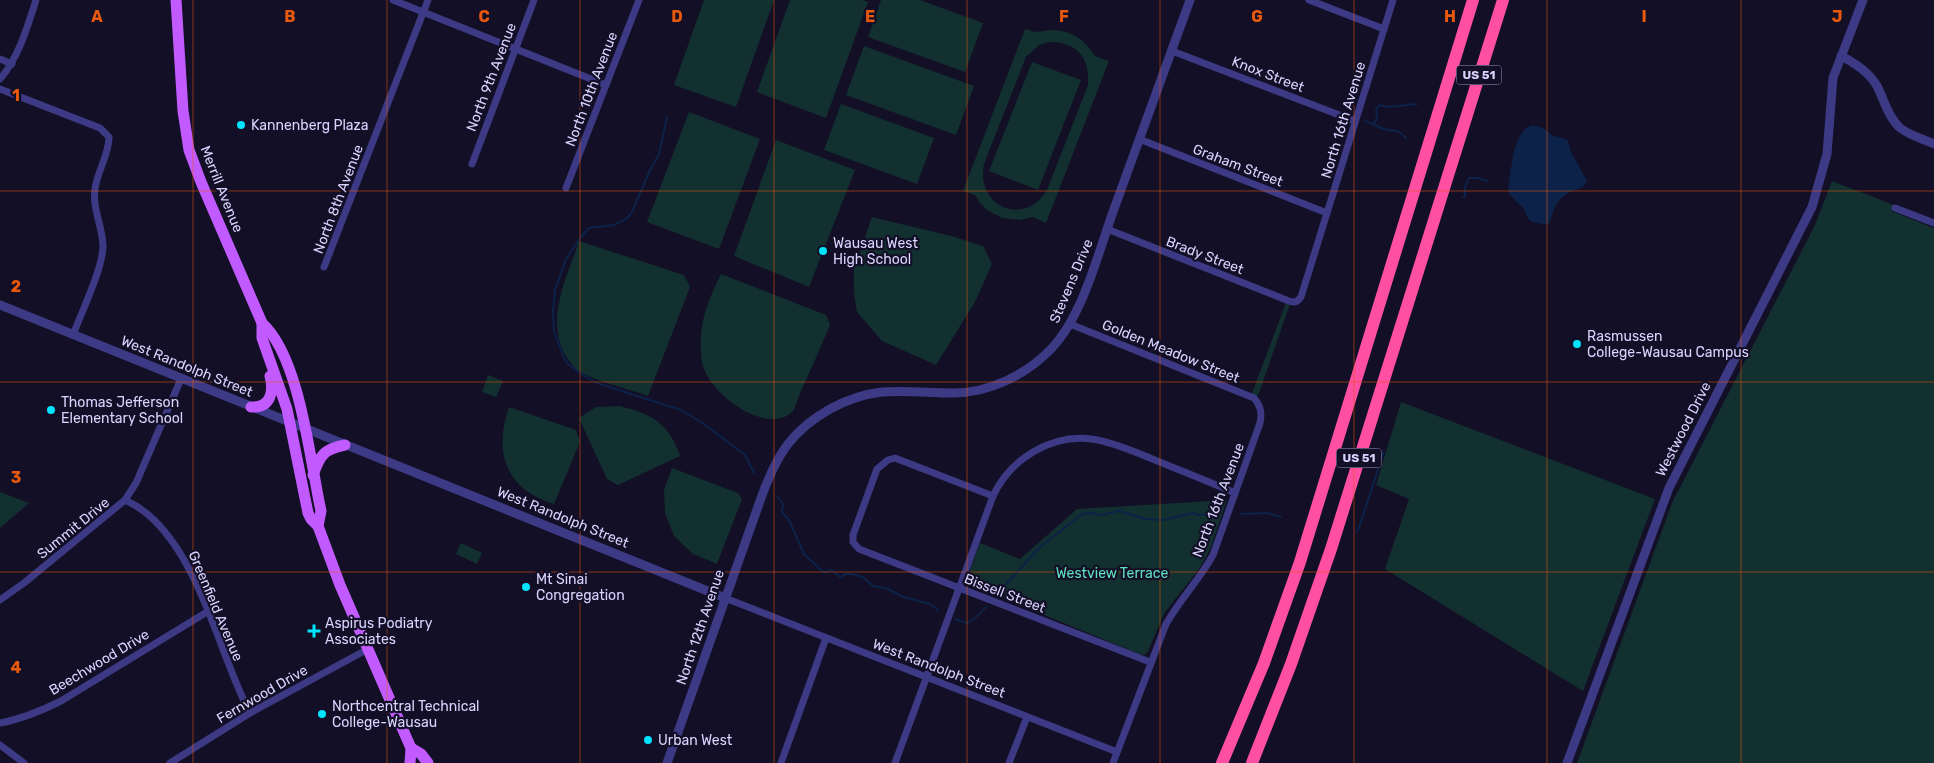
<svg xmlns="http://www.w3.org/2000/svg" width="1934" height="763" font-family="Rubik,sans-serif">
<style>
.green{fill:#12302f;fill-rule:evenodd}
.water{fill:#0c2248}
.lines{fill:none;stroke-linecap:round;stroke-linejoin:round}
.stream{stroke:#0c2248;stroke-width:2}
.minor{stroke:#3d3a85;stroke-width:7}
.tertiary{stroke:#3d3a85;stroke-width:9}
.primary{stroke:#c25bff;stroke-width:11}
.motorway{stroke:#ff4fa3;stroke-width:12}
.grid{fill:none;stroke:#e8590c;stroke-width:1;stroke-opacity:0.55}
.poi-dot{fill:#00e5ff;stroke:#130f26;stroke-width:2}
.labels{text-anchor:middle;stroke-width:4.5;stroke-linejoin:round;paint-order:stroke}
.shield{fill:#130f26;stroke:#9e99be;stroke-width:1}
.shield-label{font-size:12px;font-weight:bold;fill:#d9d4ff}
.street-label{font-size:14px;fill:#d9d4ff;stroke:#130f26}
.poi-label{font-size:14px;fill:#d9d4ff;stroke:#130f26;text-anchor:start}
.park-label{font-size:14px;fill:#5fe0c0;stroke:#130f26}
.grid-label{font-size:16px;text-anchor:middle;font-weight:bold;fill:#e8590c;stroke:#130f26;stroke-width:4.5;stroke-linejoin:round;paint-order:stroke}
</style>
<rect width="100%" height="100%" fill="#130f26"/>
<!-- green -->
<g class="green">
<path d="M704 0H774L736 107 674 85Z"/>
<path d="M790 0H862L868 2 826 118 757 92Z"/>
<path d="M881 0H920L983 23 965 72 868 37Z"/>
<path d="M1025 29C1039 34 1039 31 1052 30 1070 30 1086 40 1095 56L1109 61 1046 223 1033 217 1020 220 1002 218 987 210 980 203 975 195 963 191ZM1049 42C1077 42 1090 57 1088 85L1047 190C1026 227 975 208 984 164L1026 57 1039 45Z"/>
<path d="M864 46 974 86 956 135 846 95Z"/>
<path d="M1032 62 1081 80 1038 190 989 171Z"/>
<path d="M841 104 934 138 917 184 824 150Z"/>
<path d="M689 112 760 139 719 249 647 222Z"/>
<path d="M776 140 855 170 809 287 734 256Z"/>
<path d="M1832 181 1894 205 1891 211 1934 228V763H1577L1672 503 1815 225Z"/>
<path d="M872 217 951 236 983 246 992 264 975 302 936 365 882 341 857 312 854 293V269Z"/>
<path d="M579 241 684 275 690 287 648 396C629 389 599 382 582 373 574 369 568 360 564 353 546 316 567 277 579 241Z"/>
<path d="M721 274 826 315 830 325C821 347 811 369 801 391 798 397 796 408 792 412 766 437 706 391 702 362 697 328 706 304 721 274Z"/>
<path d="M1287 300 1291 301 1259 393 1255 399 1251 396Z"/>
<path d="M488 375 503 381 496 397 482 392Z"/>
<path d="M1401 402 1655 499 1583 691 1385 569 1409 499 1376 485Z"/>
<path d="M620 406C653 415 668 422 680 456L618 485 607 479 579 418 596 407Z"/>
<path d="M509 407 576 430 580 442 554 504C506 490 493 452 509 407Z"/>
<path d="M672 468 738 493 742 499 717 564 693 554 674 536 665 513 664 490Z"/>
<path d="M0 492 29 503 0 528Z"/>
<path d="M1227 500 1211 547 1206 557 1199 569 1165 612 1148 651 1145 655 1139 654 967 583V578L980 543 1020 559 1077 509Z"/>
<path d="M461 543 482 553 477 564 456 554Z"/>
</g>
<!-- water -->
<path class="water" d="M1533 125 1543 128 1552 135 1568 140 1571 152 1587 181C1583 190 1574 189 1567 194 1552 204 1555 212 1548 225L1532 222 1528 219 1524 209 1509 194 1508 188C1512 170 1512 130 1533 125Z"/>
<g class="lines">
<!-- stream -->
<g class="stream">
<path d="M667 117 659 154 650 170 632 212 626 219 614 225 589 228 581 237 566 259 555 290 553 312 554 331 564 358 568 364 583 375 597 383 681 410 704 424 745 455 754 473"/>
<path d="M1365 121C1372 123 1377 127 1384 129 1395 133 1395 126 1406 138"/>
<path d="M1374 124 1377 118 1376 109 1380 105 1387 107 1417 104"/>
<path d="M1463 197H1465V187L1469 178H1478L1487 181"/>
<path d="M777 496 783 504 782 512 789 520 804 554 822 571 825 572 832 570 840 577 846 574H853L864 578 873 586 886 588 903 597 930 604 938 610"/>
<path d="M1240 514 1267 513 1281 517"/>
<path d="M1356 532 1359 528 1384 451"/>
<path d="M999 592 1039 548 1082 514 1089 513 1102 515 1119 511 1145 519 1163 520 1193 513 1199 515 1216 513"/>
<path d="M955 619 968 623 974 619 986 607"/>
</g>
<!-- minor -->
<g class="minor">
<path d="M393 0 606 85"/>
<path d="M1309 0 1384 29"/>
<path d="M1172 51 1355 121"/>
<path d="M0 59 12 64"/>
<path d="M0 79C19 57 27 28 36 0"/>
<path d="M0 89 100 128 109 137C109 155 97 172 95 189 92 209 103 227 103 247 102 270 82 311 73 335"/>
<path d="M1139 139 1327 213"/>
<path d="M472 164 534 0"/>
<path d="M566 188 639 0"/>
<path d="M1895 208 1934 223"/>
<path d="M1107 229 1289 301C1295 303 1297 302 1301 297L1393 0"/>
<path d="M324 267 428 0"/>
<path d="M1070 324 1254 398C1261 406 1262 413 1260 423L1213 555C1200 579 1180 599 1166 624L1113 763"/>
<path d="M993 496 895 458 888 460 877 469 853 535V542L859 549 1150 662"/>
<path d="M125 500C195 531 216 649 250 713"/>
<path d="M725 598 1117 752"/>
<path d="M0 600 24 583 125 500 136 483 181 379"/>
<path d="M0 723C22 719 41 711 61 701L207 612"/>
<path d="M0 745 24 763"/>
<path d="M170 763 250 713 368 649"/>
<path d="M781 763 826 638"/>
<path d="M895 763 993 496C1010 459 1051 434 1092 439 1113 442 1132 451 1150 458 1179 470 1207 481 1235 493"/>
<path d="M1009 763 1027 717"/>
</g>
<!-- tertiary -->
<g class="tertiary">
<path d="M1841 56C1855 63 1869 72 1877 86 1884 99 1887 115 1899 127 1908 135 1923 139 1934 144"/>
<path d="M0 305 725 598"/>
<path d="M667 763 760 501C767 481 775 461 788 444 810 416 847 396 882 392 906 390 930 393 953 393 989 393 1026 375 1051 349 1083 316 1098 253 1114 209 1139 139 1165 70 1190 0"/>
<path d="M1567 763 1669 488 1812 207 1827 154 1833 78 1863 0"/>
</g>
<!-- primary -->
<g class="primary">
<path d="M176 0 183 111 189 150 201 182 262 323C300 357 310 461 321 511L318 526"/>
<path d="M262 323V338L287 409 308 513 311 519 318 526 340 585 407 739 411 748 410 763"/>
<path d="M251 407C271 408 274 392 270 376"/>
<path d="M313 475C320 455 324 449 345 445"/>
<path d="M411 748 421 754 428 763"/>
</g>
<!-- motorway -->
<g class="motorway">
<path d="M1222 763 1264 663 1300 562 1473 0"/>
<path d="M1252 763 1291 664 1331 549 1503 0"/>
</g>
</g>
<!-- grid -->
<path class="grid" d="M193 0V763M387 0V763M580 0V763M774 0V763M967 0V763M1160 0V763M1354 0V763M1547 0V763M1741 0V763M0 191H1934M0 382H1934M0 572H1934"/>
<!-- markers -->
<g class="poi-dot">
<circle cx="241" cy="125" r="5"/>
<circle cx="823" cy="251" r="5"/>
<circle cx="1577" cy="344" r="5"/>
<circle cx="51" cy="410" r="5"/>
<circle cx="526" cy="587" r="5"/>
<path d="M311.5 623.5h5v5h5v5h-5v5h-5v-5h-5v-5h5z"/>
<circle cx="322" cy="714" r="5"/>
<circle cx="648" cy="740" r="5"/>
</g>
<g class="labels">
<!-- shield labels -->
<g class="shield">
<rect x="1456.5" y="65.5" width="45" height="19" rx="4"/>
<rect x="1336.5" y="448.5" width="45" height="19" rx="4"/>
</g>
<g class="shield-label">
<text x="1479" y="79">US 51</text>
<text x="1359" y="462">US 51</text>
</g>
<!-- street labels -->
<g class="street-label">
<text transform="translate(1268 74) rotate(21)" y="5">Knox Street</text>
<text transform="translate(491 77) rotate(-69)" y="5">North 9th Avenue</text>
<text transform="translate(591 89) rotate(-69)" y="5">North 10th Avenue</text>
<text transform="translate(1343 120) rotate(-73)" y="5">North 16th Avenue</text>
<text transform="translate(1238 165) rotate(21)" y="5">Graham Street</text>
<text transform="translate(222 189) rotate(68)" y="5">Merrill Avenue</text>
<text transform="translate(338 199) rotate(-69)" y="5">North 8th Avenue</text>
<text transform="translate(1205 255) rotate(21)" y="5">Brady Street</text>
<text transform="translate(1071 281) rotate(-67)" y="5">Stevens Drive</text>
<text transform="translate(1171 351) rotate(22)" y="5">Golden Meadow Street</text>
<text transform="translate(187 366) rotate(22)" y="5">West Randolph Street</text>
<text transform="translate(1683 429) rotate(-63)" y="5">Westwood Drive</text>
<text transform="translate(1218 500) rotate(-69)" y="5">North 16th Avenue</text>
<text transform="translate(563 517) rotate(22)" y="5">West Randolph Street</text>
<text transform="translate(73 528) rotate(-39)" y="5">Summit Drive</text>
<text transform="translate(1005 593) rotate(21)" y="5">Bissell Street</text>
<text transform="translate(216 606) rotate(67)" y="5">Greenfield Avenue</text>
<text transform="translate(700 627) rotate(-71)" y="5">North 12th Avenue</text>
<text transform="translate(99 662) rotate(-31)" y="5">Beechwood Drive</text>
<text transform="translate(939 668) rotate(21)" y="5">West Randolph Street</text>
<text transform="translate(262 694) rotate(-30)" y="5">Fernwood Drive</text>
</g>
<!-- poi labels -->
<g class="poi-label">
<text x="251" y="130">Kannenberg Plaza</text>
<text x="833" y="248">Wausau West<tspan x="833" dy="16">High School</tspan></text>
<text x="1587" y="341">Rasmussen<tspan x="1587" dy="16">College-Wausau Campus</tspan></text>
<text x="61" y="407">Thomas Jefferson<tspan x="61" dy="16">Elementary School</tspan></text>
<text x="536" y="584">Mt Sinai<tspan x="536" dy="16">Congregation</tspan></text>
<text x="325" y="628">Aspirus Podiatry<tspan x="325" dy="16">Associates</tspan></text>
<text x="332" y="711">Northcentral Technical<tspan x="332" dy="16">College-Wausau</tspan></text>
<text x="658" y="745">Urban West</text>
</g>
<!-- park labels -->
<g class="park-label">
<text x="1112" y="578">Westview Terrace</text>
</g>
</g>
<g class="grid-label">
<text x="97" y="22">A</text>
<text x="290" y="22">B</text>
<text x="484" y="22">C</text>
<text x="677" y="22">D</text>
<text x="870" y="22">E</text>
<text x="1064" y="22">F</text>
<text x="1257" y="22">G</text>
<text x="1450" y="22">H</text>
<text x="1644" y="22">I</text>
<text x="1837" y="22">J</text>
<text x="16" y="101">1</text>
<text x="16" y="292">2</text>
<text x="16" y="483">3</text>
<text x="16" y="673">4</text>
</g>
</svg>
